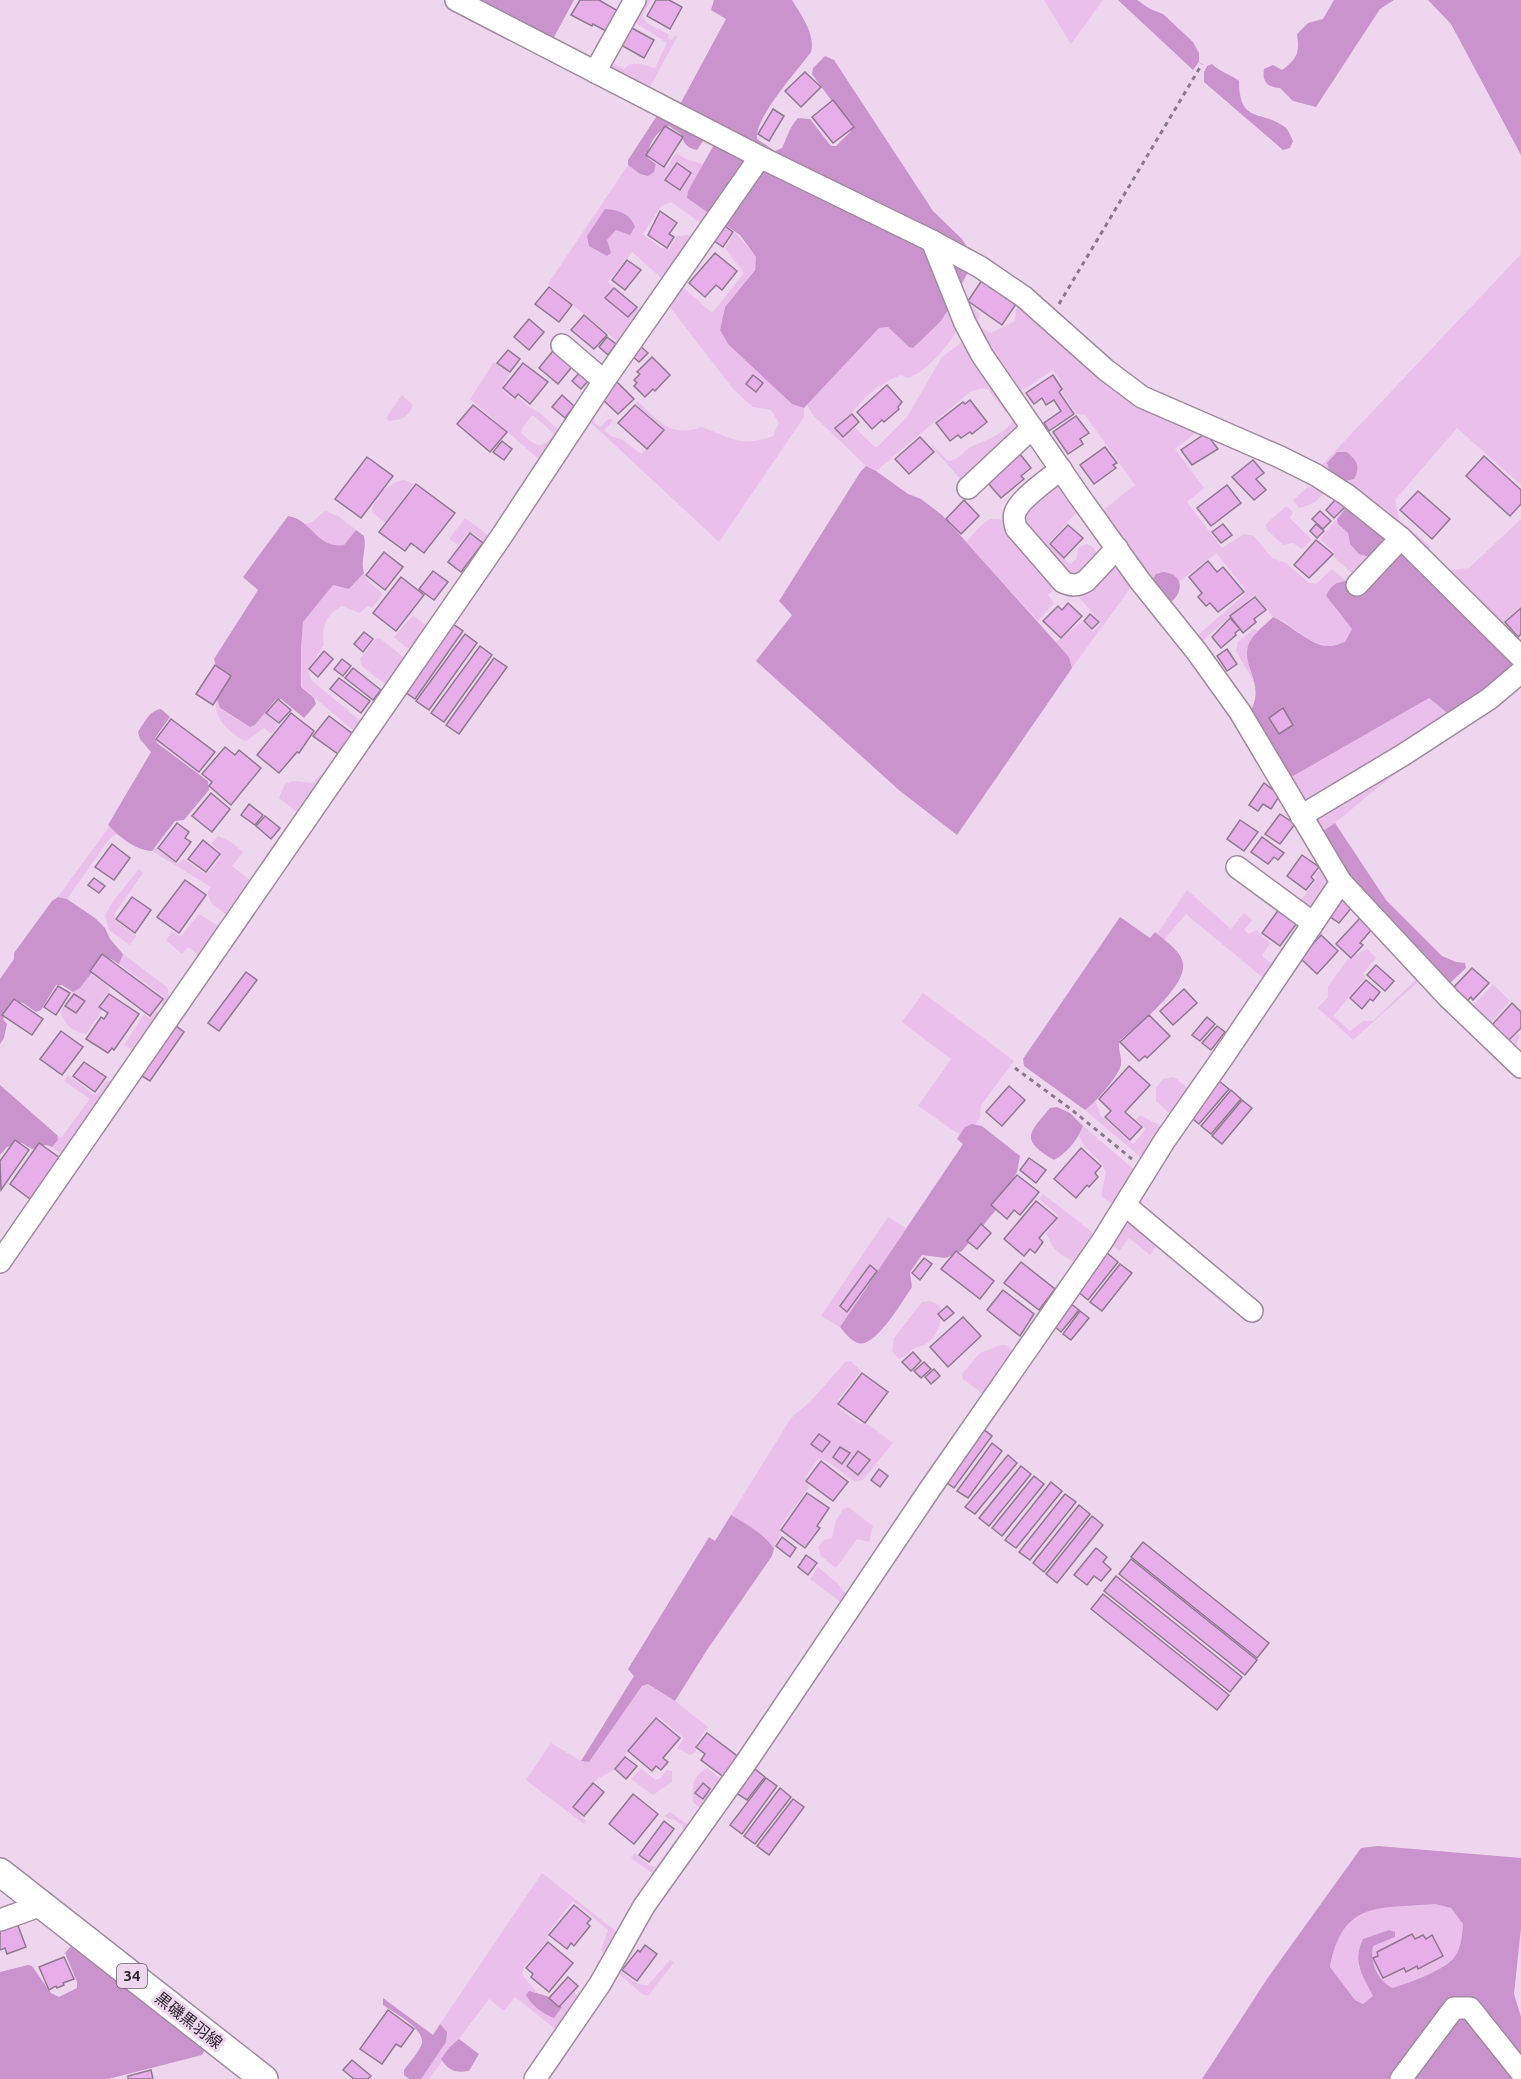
<svg xmlns="http://www.w3.org/2000/svg" width="1521" height="2079" font-family="Ubuntu,'Noto Sans JP',sans-serif">
<style>
.green{fill:#ebbfec;fill-rule:evenodd}
.forest{fill:#cb93cd;fill-rule:evenodd}
.building{fill:#e8aeea;stroke:#8e798f;stroke-width:1.5}
.lines{fill:none;stroke-linecap:round;stroke-linejoin:round}
.minor-casing{stroke:#a08aa0;stroke-width:24}
.major-casing{stroke:#a08aa0;stroke-width:30}
.path{stroke:#8a7a8b;stroke-width:3;stroke-dasharray:4.5 4.5;stroke-linecap:butt}
.minor{stroke:#fff;stroke-width:21}
.major{stroke:#fff;stroke-width:27}
.labels{text-anchor:middle;stroke-width:6;stroke-linejoin:round;paint-order:stroke}
.shield{fill:#edd6ee;stroke:#665967;stroke-width:1.5}
.shield-label{font-size:15px;font-weight:bold;fill:#2c242d}
.street-label{font-size:16px;fill:#2c242d;stroke:#edd6ee}
</style>
<rect width="100%" height="100%" fill="#edd6ee"/>
<!-- green -->
<g class="green">
<path d="M645 0H651L642 16 647 23 666 33 669 35 667 38 672 40 675 35 677 37 648 91 608 69 611 62 624 69 630 64H641L655 68 667 43 633 21Z"/>
<path d="M1044 0H1103L1071 44Z"/>
<path d="M676 153 686 159 703 164 688 191 687 198 713 216 702 224 671 202 661 206 643 234 661 248 669 249 677 236 688 235 697 241 666 282 632 252 608 282 643 313 619 343 548 284 628 165 640 174 654 172 656 164 667 167Z"/>
<path d="M735 232 756 257 755 269 725 307 720 330 728 344 792 404 804 408V417L719 542 588 420 590 418 600 427 608 419H612V422L604 430 611 436 623 440 641 454 665 430 635 403 637 401C659 420 670 439 702 427 731 438 742 448 773 436L779 423 771 410 753 407 734 390 669 306 668 300 679 284 712 313 744 273 725 248Z"/>
<path d="M1521 254V485L1457 428 1395 500 1399 520 1431 547 1427 550 1321 466Z"/>
<path d="M963 299 980 314 978 320 980 327 991 333 1015 321 1016 309 1020 305 1201 429 1175 449 1204 488 1187 502 1222 548 1244 534 1254 536 1272 558 1286 563 1308 582 1316 584 1332 569 1346 581 1338 582 1332 605 1352 629 1345 642 1329 647 1309 640 1285 622 1273 617 1257 597 1253 596 1198 645 1197 636 1244 595 1245 589 1217 554 1218 552 1160 596 1098 514 1135 485 1085 415 1076 414 1062 393 1060 380 1053 370 1017 394 983 344Z"/>
<path d="M952 303 960 326C950 343 927 372 908 378L901 375C881 382 859 401 847 420L876 448 907 417 942 357 962 342 969 344 1011 411 1005 412 989 390 982 388 970 392 876 471 866 466 813 415 807 405 879 328 888 327 909 347Z"/>
<path d="M494 362 510 374 503 385V391L513 399 519 398 529 407 539 412 561 432 541 461 470 399ZM531 416H534L554 434C541 452 535 445 521 433L522 429Z"/>
<path d="M402 395 413 405C408 418 402 419 389 421L386 418Z"/>
<path d="M1013 419 1020 428 963 482 932 447V445L948 461C963 458 960 453 971 447 983 441 1009 433 1013 419Z"/>
<path d="M404 480 414 484 385 523 372 512C373 497 389 482 404 480Z"/>
<path d="M1059 480 1079 510 1048 544 1070 564 1076 559 1079 547 1087 544 1094 548 1098 556 1085 574 1069 577 1021 526 1020 511Z"/>
<path d="M1316 484 1325 489V493L1314 503 1299 508 1293 500 1308 487Z"/>
<path d="M1286 506 1293 512 1290 518 1312 540 1302 549 1293 543 1283 545 1267 530 1266 524Z"/>
<path d="M325 511 338 516 356 530 344 545C322 549 319 535 304 524L312 522Z"/>
<path d="M465 518 488 535 484 542 473 533H468L458 545 449 539Z"/>
<path d="M991 519H1000L1006 523 1060 584 1048 595 1054 603 1038 621 966 542C974 534 981 523 991 519Z"/>
<path d="M1337 519 1348 533 1350 544 1373 558 1357 578 1333 556 1334 553 1320 539Z"/>
<path d="M1521 519V606L1499 626 1452 579 1450 570 1469 568Z"/>
<path d="M1112 560 1134 583 1072 668 1069 657 1056 642 1082 622 1093 632 1101 623 1078 596Z"/>
<path d="M364 573 368 581 383 594 372 608 368 606 359 613 342 606C326 614 321 627 324 645L308 669 311 680 362 722 354 731 302 687 301 649 303 622 333 585 349 589Z"/>
<path d="M413 615 428 627 412 649 406 647 394 637Z"/>
<path d="M1254 629 1258 631 1254 635 1255 684 1236 651 1238 642Z"/>
<path d="M376 638 381 639 406 659 386 685 362 666 360 659Z"/>
<path d="M1429 698 1452 717 1308 806 1288 779Z"/>
<path d="M217 699 220 709 250 727 255 725 265 712 279 725 271 734 264 728 246 741C231 735 211 716 217 699Z"/>
<path d="M1488 708C1455 734 1419 756 1385 782 1363 798 1344 818 1320 833L1313 816Z"/>
<path d="M322 774 324 775 301 815 279 798 285 784 293 781 312 783Z"/>
<path d="M109 827 117 834 110 838 67 899 58 897Z"/>
<path d="M218 836 231 842 243 852 232 866 251 881 227 915 212 904 207 893 211 887 152 851 155 848 177 864 184 859 202 872 208 873 220 858 219 851 211 844Z"/>
<path d="M1309 842 1331 879 1312 914 1298 904 1316 880 1314 876 1320 869 1307 846Z"/>
<path d="M139 869 143 873 115 913V920L136 936 130 945 109 930 105 915 114 900Z"/>
<path d="M1187 890 1231 929 1244 913 1252 920 1244 930 1249 934 1256 930 1270 943 1262 956 1275 967 1267 981 1186 914 1164 940 1157 934Z"/>
<path d="M199 914 220 927 200 956 188 947 182 954 166 940 172 932 181 936Z"/>
<path d="M1367 949 1376 958 1363 973 1366 977 1333 1016 1350 1031 1363 1021H1373L1419 977 1421 979 1353 1040 1318 1008 1328 997V986L1348 959Z"/>
<path d="M123 954 168 988 169 1002 166 1007 162 1004 164 997 119 964Z"/>
<path d="M91 974 107 985 110 990 99 1004 102 1011 86 1034C69 1030 68 1027 60 1012L73 992 80 988Z"/>
<path d="M1493 984 1510 1001 1491 1022 1490 1029 1505 1042 1510 1041 1518 1034 1520 1036 1517 1043 1508 1050 1469 1004 1474 1005Z"/>
<path d="M923 993 1014 1061 981 1105 980 1118 976 1124 965 1127 960 1135 918 1106 951 1059 902 1022Z"/>
<path d="M156 1011 161 1014 135 1052 124 1045 144 1014 149 1018Z"/>
<path d="M68 1075 93 1094H97L106 1081H117L63 1155 52 1147 58 1140 57 1135 61 1138 90 1099 64 1081Z"/>
<path d="M1174 1077 1190 1090 1174 1113 1168 1112 1156 1101V1088L1163 1079Z"/>
<path d="M1095 1100 1101 1116 1133 1144 1146 1129 1136 1119 1140 1115 1159 1125 1163 1134 1144 1160 1085 1110Z"/>
<path d="M1083 1126 1137 1172 1115 1206 1101 1196 1106 1172 1102 1164 1085 1147 1079 1136Z"/>
<path d="M1043 1194 1092 1232 1095 1239 1078 1262C1071 1262 1058 1253 1053 1247 1050 1243 1050 1238 1046 1234L1058 1218V1215L1039 1199Z"/>
<path d="M888 1217 906 1228 840 1327 821 1316Z"/>
<path d="M1125 1223 1132 1224 1158 1244 1150 1255 1129 1238 1119 1251 1109 1242Z"/>
<path d="M931 1301 940 1306C943 1319 939 1333 929 1342 925 1345 920 1346 915 1348 909 1351 906 1357 899 1359L892 1351 894 1338 922 1302Z"/>
<path d="M1001 1345H1006L1016 1352 984 1395 963 1379 962 1374 980 1353Z"/>
<path d="M851 1361 861 1371 838 1400 839 1408 859 1423 869 1425 893 1443 863 1480 854 1481 825 1460 818 1459 806 1476 809 1487 780 1527 781 1534 774 1549C765 1534 746 1524 731 1515L791 1418 810 1402 845 1362Z"/>
<path d="M848 1507 873 1526 869 1542 857 1539 836 1568 821 1556 818 1547 824 1540 832 1538 836 1521 843 1509Z"/>
<path d="M818 1567 838 1584 847 1595 842 1603 810 1579Z"/>
<path d="M648 1684 675 1701 708 1727 696 1743V1752L690 1755 677 1748 684 1738 660 1718H654L613 1771 598 1778 572 1806 586 1821 584 1824 526 1780 551 1743 581 1761 589 1762 642 1686Z"/>
<path d="M707 1768 725 1782 703 1811 693 1802C692 1785 692 1777 707 1768Z"/>
<path d="M641 1769 656 1780 661 1778 666 1770 672 1771V1782L653 1795 631 1779Z"/>
<path d="M670 1812 691 1827 656 1876 631 1858 635 1853 650 1866 656 1867 683 1830V1826L673 1819H669L664 1816Z"/>
<path d="M542 1873 617 1932 604 1953 601 1950 608 1930 573 1901 548 1933V1940L524 1967 522 1975 540 1996 560 2007 573 1991 582 1999 558 2031 515 1997 504 2011 489 1999 429 2079H419L443 2031 440 2024Z"/>
<path d="M1435 1904 1451 1908 1463 1924C1462 1936 1461 1951 1452 1960 1441 1971 1407 1984 1392 1988 1377 1979 1370 1964 1373 1946L1395 1937 1363 1939 1358 1966 1373 1996 1363 2004 1355 2000 1330 1967C1343 1900 1378 1909 1435 1904ZM1412 1934 1415 1939 1423 1935 1426 1939 1432 1936 1443 1956 1419 1969 1417 1966 1406 1971 1404 1968 1383 1978 1373 1958 1378 1956 1377 1952Z"/>
<path d="M670 1960 674 1962 648 1996 642 1994 616 1971 618 1969C627 1976 636 1986 648 1985Z"/>
</g>
<!-- forest -->
<g class="forest">
<path d="M469 0H574L554 37 548 40Z"/>
<path d="M714 0H792C801 15 816 35 811 52 798 70 754 118 757 139L775 151 782 148C787 138 790 126 798 118L810 119 831 146H836L851 131 850 126 812 74 813 68 825 56 834 60 933 211 962 239 971 253 970 268 952 303 941 321 913 348 909 347 888 327 879 328 804 408 792 404 728 344 720 330 725 307 755 270 756 257 740 235 687 198 688 191 720 134 707 135 697 150C687 148 684 144 681 134L669 126C657 130 647 146 648 158L656 164 654 172 648 176 640 174 628 165V160L660 111 678 108 726 19 711 10Z"/>
<path d="M1118 0H1137L1150 9 1163 14 1193 42 1199 53V62L1193 70Z"/>
<path d="M1334 0H1394L1380 9 1316 107 1293 101 1280 88C1267 87 1262 82 1264 69L1273 65 1282 70C1297 59 1300 53 1297 34L1308 23 1323 19Z"/>
<path d="M1428 0H1521V155L1451 24Z"/>
<path d="M1212 64C1220 72 1230 74 1239 81 1239 125 1262 109 1286 128 1289 131 1291 137 1293 141L1290 148 1283 150 1204 82V72L1207 66Z"/>
<path d="M605 209C618 210 630 213 635 227L630 235 616 230 607 240 611 253 607 256 589 246 587 236Z"/>
<path d="M1337 452H1347C1357 461 1361 466 1354 479L1341 482 1330 472 1327 463Z"/>
<path d="M866 466 876 471 908 494 921 499 942 515 1069 657 1072 668 957 835 900 791 756 661 792 615 779 601 861 471Z"/>
<path d="M1346 505 1379 525 1388 543 1373 558 1359 554 1350 544 1348 533 1338 524 1337 519 1344 510Z"/>
<path d="M288 516C313 520 316 549 344 545L356 530 364 536C367 551 360 558 364 573L349 589 333 585 303 622 301 649V687L314 698 316 704 304 718 281 699H276L255 725 250 727 220 708 217 699 225 680 217 669 214 659 258 590 243 577Z"/>
<path d="M1404 551 1515 665 1452 717 1429 698 1288 779 1250 712C1266 684 1242 668 1248 646 1252 634 1264 626 1273 617 1291 624 1312 648 1331 646 1335 646 1341 643 1345 642L1352 629 1326 596C1330 587 1335 582 1346 581L1358 592 1398 554Z"/>
<path d="M1163 572C1182 573 1185 591 1171 602L1166 603 1151 581 1156 574Z"/>
<path d="M161 709 170 717 155 738 157 743 208 781 209 790 184 820 175 821 152 851C137 851 118 836 108 825L151 752 140 739 138 732C144 723 150 710 161 709Z"/>
<path d="M1335 823 1386 900 1442 956 1456 962 1465 963 1466 968 1449 984 1344 880 1320 833Z"/>
<path d="M58 897 67 899 95 918 105 928 110 939 123 954 119 964 111 959 103 958 80 988 73 992 62 985H56L41 1010 36 1012 23 1003 14 1001 3 1019 7 1024 4 1038 0 1044V979L14 959V953L52 901Z"/>
<path d="M1120 917 1150 938 1155 932C1164 940 1181 951 1183 963 1187 987 1137 1026 1120 1040 1117 1049 1122 1056 1121 1064 1120 1075 1094 1104 1085 1110L1024 1066 1023 1059Z"/>
<path d="M0 1085 57 1135 58 1140 52 1147 46 1145 32 1149 22 1143 7 1147 0 1155Z"/>
<path d="M1057 1107 1070 1113 1083 1126C1077 1141 1067 1153 1054 1160 1020 1140 1028 1134 1050 1108Z"/>
<path d="M972 1124 982 1126 1020 1156 1017 1172 995 1211 962 1251 945 1258 922 1255 910 1272 912 1287C903 1300 875 1349 858 1343 851 1341 845 1333 840 1327L963 1144 957 1139 965 1127Z"/>
<path d="M731 1515C746 1524 765 1534 774 1549L772 1556 707 1650 675 1701 648 1684 642 1686 589 1762 581 1761 634 1676 628 1669 709 1537 715 1541Z"/>
<path d="M1378 1846 1521 1858V1928L1514 1994 1521 2017V2079H1202L1267 1979 1361 1848ZM1435 1904 1451 1908 1463 1924C1462 1936 1461 1951 1452 1960 1441 1971 1407 1984 1392 1988 1377 1979 1370 1964 1373 1946L1395 1937V1932L1389 1930 1363 1939C1352 1963 1362 1974 1373 1996L1363 2004 1355 2000 1330 1967C1343 1900 1378 1909 1435 1904Z"/>
<path d="M71 1946 75 1947 205 2049 202 2055 108 2079H0V1972L28 1965 32 1966 51 1993 59 1997 77 1988V1982L65 1953Z"/>
<path d="M529 1991 547 1996 562 2007 554 2018C543 2014 532 2006 526 1995Z"/>
<path d="M383 1998 433 2035 440 2024 447 2032 446 2042 421 2079H409L404 2075V2070C409 2063 420 2051 422 2043 424 2028 393 2012 383 2005Z"/>
<path d="M459 2039 479 2054 469 2071C455 2073 449 2071 441 2059L449 2048Z"/>
</g>
<!-- building -->
<g class="building">
<path d="M580 0H599L618 11 606 31 593 24 592 26 571 15Z"/>
<path d="M656 0H669L682 7 670 29 647 16Z"/>
<path d="M630 27 654 40 644 58 621 45Z"/>
<path d="M805 72 821 87 801 107 785 91Z"/>
<path d="M833 100 854 127 833 143 812 117Z"/>
<path d="M773 109 784 116 769 141 758 134Z"/>
<path d="M665 126 683 137 664 167 646 155Z"/>
<path d="M677 163 691 173 680 190 665 180Z"/>
<path d="M660 211 677 223 669 234 674 237 667 248 648 235Z"/>
<path d="M721 223 733 232 723 247 710 238Z"/>
<path d="M715 253 737 271 722 290 716 285 705 297 689 283Z"/>
<path d="M627 260 641 270 625 290 612 280Z"/>
<path d="M982 280 1016 304 1002 325 968 301Z"/>
<path d="M549 287 572 305 559 322 535 304Z"/>
<path d="M614 288 637 307 628 317 605 298Z"/>
<path d="M584 315 607 335 594 349 571 330Z"/>
<path d="M529 319 544 332 529 350 514 337Z"/>
<path d="M607 337 616 344 608 355 599 347Z"/>
<path d="M639 345 648 353 639 362 630 354Z"/>
<path d="M557 346 576 362 558 384 539 368Z"/>
<path d="M508 350 520 359 510 372 497 363Z"/>
<path d="M652 357 670 375 655 391 653 389 645 397 634 386 637 383 634 380 640 374 637 372Z"/>
<path d="M523 363 548 382 530 404 518 394 515 398 503 388Z"/>
<path d="M579 373 588 381 581 389 572 381Z"/>
<path d="M753 375 763 383 756 392 746 384Z"/>
<path d="M1053 375 1062 389 1059 392 1074 414 1049 431 1044 423 1061 411 1054 400 1046 405 1042 398 1034 404 1026 393Z"/>
<path d="M616 381 634 399 618 414 600 397Z"/>
<path d="M887 385 902 402 898 407 899 409 884 422 882 420 872 429 857 412Z"/>
<path d="M562 395 574 406 565 418 552 407Z"/>
<path d="M970 400 987 422 972 434 970 432 961 438 958 435 950 441 936 423 963 402 965 404Z"/>
<path d="M473 405 507 432 490 452 457 424Z"/>
<path d="M635 405 664 430 647 449 618 423Z"/>
<path d="M852 414 859 422 843 437 835 428Z"/>
<path d="M1076 416 1089 433 1080 439 1083 444 1068 454 1053 432Z"/>
<path d="M1206 433 1218 449 1192 465 1181 450Z"/>
<path d="M920 437 934 452 909 474 895 459Z"/>
<path d="M502 441 512 449 504 460 493 452Z"/>
<path d="M1105 447 1117 463 1113 465 1116 468 1094 484 1080 465Z"/>
<path d="M1020 454 1031 468 1021 476 1024 479 1001 498 987 482Z"/>
<path d="M1484 456 1521 490V504L1510 516 1466 476Z"/>
<path d="M367 457 393 476 361 518 335 499Z"/>
<path d="M1253 460 1264 473 1256 479 1266 490 1254 500 1232 477Z"/>
<path d="M416 484 455 513 424 553 411 543 405 551 379 532Z"/>
<path d="M1227 485 1241 503 1211 526 1197 508Z"/>
<path d="M1418 491 1450 519 1432 539 1400 510Z"/>
<path d="M1336 499 1345 507 1334 518 1326 510Z"/>
<path d="M964 500 979 516 961 534 946 519Z"/>
<path d="M1320 511 1331 521 1323 529 1312 519Z"/>
<path d="M1223 524 1232 535 1221 543 1212 532Z"/>
<path d="M1316 524 1324 531 1317 538 1310 531Z"/>
<path d="M1068 525 1083 538 1064 558 1050 544Z"/>
<path d="M470 533 483 543 461 572 448 562Z"/>
<path d="M1316 540 1333 554 1309 578 1294 565Z"/>
<path d="M384 552 403 567 385 590 366 575Z"/>
<path d="M1208 561 1217 572 1223 567 1244 592 1218 612 1210 603 1206 606 1198 597 1202 593 1189 577Z"/>
<path d="M433 571 448 582 434 600 419 589Z"/>
<path d="M401 577 424 595 396 631 373 613Z"/>
<path d="M1255 597 1266 610 1254 619 1256 622 1243 633 1230 616Z"/>
<path d="M1068 603 1082 616 1061 638 1043 621 1058 606 1062 610Z"/>
<path d="M1521 608V634L1518 637 1505 622Z"/>
<path d="M1090 614 1099 622 1092 629 1084 621Z"/>
<path d="M1230 618 1240 629 1235 633 1236 635 1221 648 1212 637Z"/>
<path d="M450 622 463 631 415 699 402 690Z"/>
<path d="M364 632 373 639 363 652 354 644Z"/>
<path d="M465 634 477 643 429 710 416 701Z"/>
<path d="M480 646 492 655 444 722 431 713Z"/>
<path d="M1227 649 1237 664 1227 671 1217 656Z"/>
<path d="M324 651 333 659 318 677 309 669Z"/>
<path d="M494 658 507 667 459 734 446 725Z"/>
<path d="M342 659 351 666 343 676 334 669Z"/>
<path d="M215 665 231 676 213 705 196 694Z"/>
<path d="M353 668 381 690 373 700 345 678Z"/>
<path d="M339 678 370 701 361 713 330 689Z"/>
<path d="M278 699 291 710 279 723 266 713Z"/>
<path d="M1283 708 1293 725 1279 734 1269 718Z"/>
<path d="M291 713 314 731 299 753 297 752 279 773 257 755Z"/>
<path d="M329 716 353 734 338 754 313 736Z"/>
<path d="M171 719 215 752 199 772 156 739Z"/>
<path d="M225 747 235 755 239 750 261 768 231 805 209 786 212 782 202 774Z"/>
<path d="M1264 783 1280 795 1271 809 1263 804 1258 811 1249 805Z"/>
<path d="M211 793 230 809 212 832 192 816Z"/>
<path d="M249 804 263 815 255 825 241 815Z"/>
<path d="M1280 814 1295 824 1280 844 1265 834Z"/>
<path d="M265 816 280 828 271 839 256 826Z"/>
<path d="M1240 820 1258 832 1244 851 1227 839Z"/>
<path d="M177 823 189 832 185 838 191 842 176 862 158 848Z"/>
<path d="M1262 837 1284 853 1278 860 1274 857 1268 864 1251 852Z"/>
<path d="M203 840 220 854 206 872 188 859Z"/>
<path d="M112 844 130 858 114 880 95 867Z"/>
<path d="M1302 855 1319 867 1311 877 1314 880 1306 890 1287 876Z"/>
<path d="M94 878 105 886 99 893 88 885Z"/>
<path d="M185 880 206 895 179 933 157 917Z"/>
<path d="M1339 896 1353 906 1339 923 1326 914Z"/>
<path d="M132 897 151 910 135 933 116 919Z"/>
<path d="M1279 909 1297 923 1280 946 1262 933Z"/>
<path d="M1360 918 1372 929 1360 943 1363 945 1351 958 1336 944Z"/>
<path d="M1321 935 1338 951 1317 974 1300 958Z"/>
<path d="M102 954 163 999 150 1016 90 971Z"/>
<path d="M1376 965 1394 981 1385 991 1367 975Z"/>
<path d="M1472 968 1489 983 1473 1000 1471 997 1467 1001 1453 988Z"/>
<path d="M246 972 257 980 219 1031 208 1023Z"/>
<path d="M1366 980 1380 992 1373 1001 1370 999 1362 1009 1350 998Z"/>
<path d="M58 986 70 993 56 1015 44 1007Z"/>
<path d="M1184 989 1197 1003 1173 1025 1160 1011Z"/>
<path d="M74 994 85 1001 76 1013 65 1006Z"/>
<path d="M109 994 139 1014 114 1050 112 1048 108 1053 86 1039 101 1017 104 1019 108 1013 99 1007Z"/>
<path d="M14 999 43 1019 32 1035 2 1015Z"/>
<path d="M1512 1003 1521 1012V1028L1507 1042 1491 1026Z"/>
<path d="M1149 1015 1170 1036 1147 1058 1145 1056 1139 1061 1120 1042Z"/>
<path d="M1207 1017 1215 1024 1200 1041 1192 1035Z"/>
<path d="M172 1023 184 1032 150 1081 137 1073Z"/>
<path d="M1217 1026 1225 1032 1211 1050 1202 1043Z"/>
<path d="M61 1031 83 1047 62 1075 40 1059Z"/>
<path d="M84 1062 106 1077 95 1092 73 1076Z"/>
<path d="M1129 1066 1150 1085 1125 1112 1142 1127 1130 1140 1105 1117 1111 1111 1099 1099Z"/>
<path d="M1219 1081 1229 1089 1199 1124 1189 1116Z"/>
<path d="M1009 1086 1025 1100 1002 1126 986 1112Z"/>
<path d="M1231 1090 1241 1099 1211 1134 1201 1126Z"/>
<path d="M1242 1100 1252 1108 1222 1144 1212 1136Z"/>
<path d="M15 1140 29 1150 1 1190 0 1161Z"/>
<path d="M39 1143 60 1158 30 1199 10 1184Z"/>
<path d="M1081 1148 1101 1166 1095 1173 1098 1177 1089 1187 1087 1185 1076 1198 1054 1179Z"/>
<path d="M1029 1158 1046 1170 1036 1183 1020 1170Z"/>
<path d="M1017 1175 1039 1192 1020 1215 1014 1210 1007 1219 991 1205Z"/>
<path d="M1036 1201 1057 1218 1039 1238 1043 1242 1035 1253 1030 1249 1024 1256 1004 1239Z"/>
<path d="M981 1224 991 1233 977 1249 967 1241Z"/>
<path d="M956 1251 994 1281 980 1299 941 1269Z"/>
<path d="M1107 1253 1118 1262 1088 1300 1077 1291Z"/>
<path d="M924 1258 932 1264 920 1280 912 1273Z"/>
<path d="M1021 1262 1055 1289 1039 1310 1004 1283Z"/>
<path d="M1120 1264 1132 1273 1102 1311 1090 1302Z"/>
<path d="M870 1265 877 1271 847 1312 840 1306Z"/>
<path d="M1003 1290 1034 1314 1020 1336 987 1310Z"/>
<path d="M1070 1303 1079 1310 1061 1332 1053 1325Z"/>
<path d="M947 1306 954 1313 944 1321 938 1314Z"/>
<path d="M1080 1311 1089 1318 1071 1340 1063 1334Z"/>
<path d="M963 1317 981 1336 948 1367 930 1347Z"/>
<path d="M913 1352 921 1361 911 1371 902 1362Z"/>
<path d="M924 1362 931 1369 921 1378 914 1371Z"/>
<path d="M934 1369 940 1376 931 1384 925 1377Z"/>
<path d="M862 1373 888 1392 865 1423 838 1404Z"/>
<path d="M982 1428 992 1436 954 1488 943 1480Z"/>
<path d="M819 1434 830 1442 822 1452 811 1444Z"/>
<path d="M992 1443 1002 1451 968 1498 957 1491Z"/>
<path d="M840 1447 850 1453 842 1464 833 1457Z"/>
<path d="M858 1451 870 1460 858 1475 847 1466Z"/>
<path d="M1008 1455 1017 1463 975 1514 965 1507Z"/>
<path d="M821 1461 848 1482 833 1501 806 1481Z"/>
<path d="M1021 1466 1031 1474 989 1526 979 1518Z"/>
<path d="M879 1469 888 1476 880 1487 871 1480Z"/>
<path d="M1034 1476 1044 1484 1002 1536 992 1528Z"/>
<path d="M1051 1482 1062 1491 1016 1548 1005 1540Z"/>
<path d="M807 1493 829 1508 817 1526 820 1528 805 1548 781 1530Z"/>
<path d="M1065 1494 1076 1502 1030 1560 1019 1552Z"/>
<path d="M1079 1505 1090 1514 1044 1572 1033 1563Z"/>
<path d="M1092 1516 1103 1525 1057 1583 1046 1574Z"/>
<path d="M782 1537 796 1548 790 1557 776 1546Z"/>
<path d="M1143 1542 1269 1643 1257 1658 1131 1557Z"/>
<path d="M1096 1548 1107 1557 1103 1562 1111 1569 1101 1581 1094 1576 1087 1585 1074 1575Z"/>
<path d="M806 1555 817 1563 808 1575 798 1567Z"/>
<path d="M1131 1559 1257 1660 1245 1675 1119 1574Z"/>
<path d="M1116 1576 1242 1677 1230 1692 1104 1591Z"/>
<path d="M1103 1594 1229 1695 1217 1710 1091 1609Z"/>
<path d="M656 1718 680 1738 663 1758 668 1762 661 1770 656 1766 652 1771 628 1751Z"/>
<path d="M707 1733 740 1758 725 1778 701 1760 705 1754 696 1747Z"/>
<path d="M625 1757 637 1766 626 1779 615 1769Z"/>
<path d="M755 1769 765 1777 747 1800 736 1793Z"/>
<path d="M766 1778 777 1786 742 1834 730 1825Z"/>
<path d="M593 1783 604 1792 584 1816 573 1807Z"/>
<path d="M703 1783 710 1789 703 1799 695 1793Z"/>
<path d="M780 1788 791 1797 755 1844 744 1836Z"/>
<path d="M633 1794 658 1814 634 1844 609 1824Z"/>
<path d="M793 1799 804 1807 769 1855 757 1846Z"/>
<path d="M664 1821 674 1829 649 1862 639 1855Z"/>
<path d="M574 1905 591 1919 587 1923 590 1926 574 1946 571 1943 567 1949 549 1935Z"/>
<path d="M17 1923 26 1947 7 1954 5 1948 0 1950V1929Z"/>
<path d="M1412 1934 1415 1939 1423 1935 1426 1939 1432 1935 1443 1956 1418 1969 1417 1966 1406 1972 1404 1968 1383 1978 1373 1958 1378 1956 1377 1952Z"/>
<path d="M548 1942 573 1963 549 1992 531 1977 533 1974 526 1968Z"/>
<path d="M645 1945 657 1954 637 1981 622 1970 638 1950 640 1952Z"/>
<path d="M64 1957 74 1979 63 1983 64 1985 57 1988 56 1986 49 1990 39 1967Z"/>
<path d="M568 1977 578 1986 559 2007 549 1998Z"/>
<path d="M388 2010 414 2029 401 2047 396 2044 382 2064 360 2049Z"/>
<path d="M352 2060 371 2076 368 2079H354L343 2070Z"/>
<path d="M151 2070 153 2079H128V2076Z"/>
</g>
<g class="lines">
<!-- minor casing -->
<g class="minor-casing">
<g id="minor">
<path d="M456 0 760 157 932 241 980 267 1024 297 1106 370 1142 397 1280 457 1316 475 1347 495 1401 538 1521 657"/>
<path d="M595 72 635 0"/>
<path d="M932 241 965 323 982 355 1079 496 1140 581 1197 652 1240 712 1341 882 1449 998 1521 1067"/>
<path d="M562 345 604 381"/>
<path d="M1061 469C1049 479 1019 499 1015 513 1013 518 1015 523 1016 528L1063 582C1072 586 1077 586 1086 581L1117 548"/>
<path d="M968 488 1032 428"/>
<path d="M1357 585 1401 538"/>
<path d="M1301 816 1403 755 1489 699 1521 672"/>
<path d="M1237 867 1313 923"/>
<path d="M1125 1205 1252 1311"/>
<path d="M0 1262 501 537 604 381 760 157"/>
<path d="M0 1920 42 1905"/>
<path d="M535 2079 600 1984 644 1906 747 1761 930 1489 1101 1243 1165 1140 1223 1057 1341 882"/>
<path d="M1401 2079 1454 2008H1470L1521 2072"/>
</g>
</g>
<!-- major casing -->
<g class="major-casing">
<path id="major" d="M0 1872 264 2079"/>
</g>
<!-- path -->
<g class="path">
<path d="M1059 304 1202 64"/>
<path d="M1015 1068 1072 1110 1132 1159"/>
</g>
<!-- minor -->
<use href="#minor" class="minor"/>
<!-- major -->
<use href="#major" class="major"/>
</g>
<g class="labels">
<!-- shield labels -->
<rect class="shield" x="117" y="1964" width="30" height="24" rx="4.5"/>
<g class="shield-label">
<text x="132" y="1981">34</text>
</g>
<!-- street labels -->
<g class="street-label">
<text transform="translate(189 2020) rotate(38)" y="6">黒磯黒羽線</text>
</g>
</g>
</svg>
